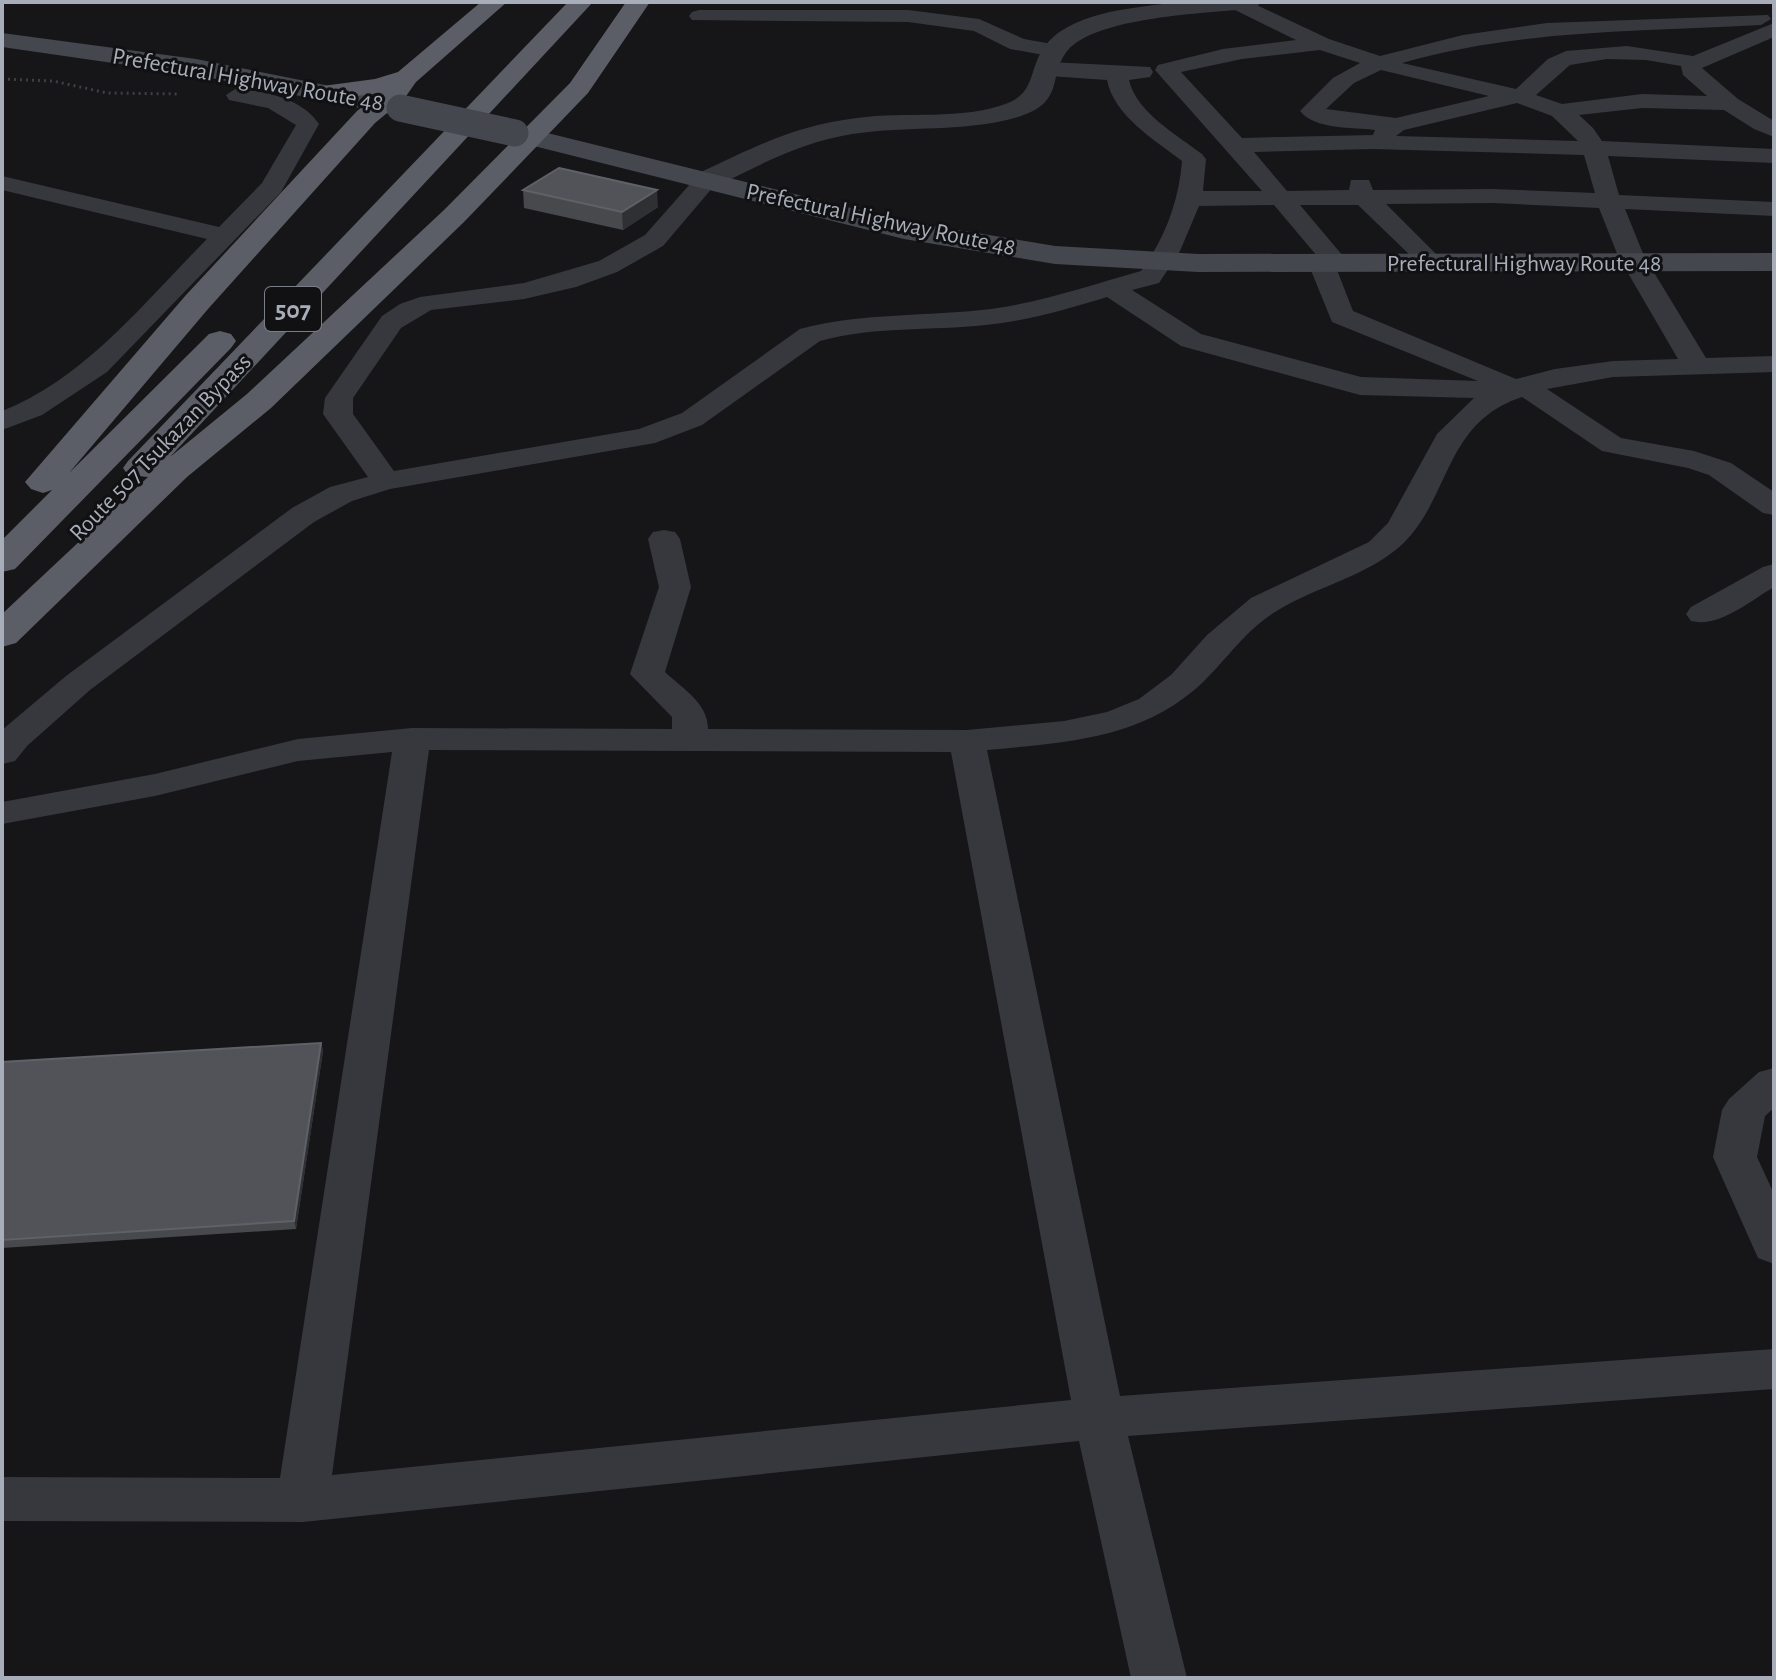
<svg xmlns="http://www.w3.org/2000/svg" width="1776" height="1680" font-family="'Alegreya Sans',sans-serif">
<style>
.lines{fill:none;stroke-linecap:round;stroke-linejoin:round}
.path{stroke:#3d3f45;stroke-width:3;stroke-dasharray:2 4;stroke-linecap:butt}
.minor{fill:#37383e;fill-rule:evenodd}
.tertiary{fill:#37383e;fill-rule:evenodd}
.secondary{fill:#45474e;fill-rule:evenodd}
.trunk{fill:#5b5e66;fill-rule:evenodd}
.secondary-bridge{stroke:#45474e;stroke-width:27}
.wall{fill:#47494d}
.shaded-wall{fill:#2f3033}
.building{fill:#525359;stroke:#5f6168;stroke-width:2}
.labels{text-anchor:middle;stroke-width:6;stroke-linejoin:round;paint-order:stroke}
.far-street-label{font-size:24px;fill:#a7adb9;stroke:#111113}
.shield{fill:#111113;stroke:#7a7e87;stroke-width:2}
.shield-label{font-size:26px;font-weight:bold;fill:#a7adb9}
</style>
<rect width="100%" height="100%" fill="#161618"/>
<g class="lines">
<!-- path -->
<path class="path" d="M2 79 53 81 107 93 180 94"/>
<!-- minor -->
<g class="minor">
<path d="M1227 2H1250L1329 39 1380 56 1463 35 1547 23 1768 15 1771 19 1761 25C1640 32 1520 29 1402 63L1516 89 1548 59 1566 51 1627 46 1693 56 1774 23V37L1702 68 1738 99 1774 121V137L1754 129 1724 110 1642 108 1579 115 1593 128 1602 141 1774 149V163L1608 156 1619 195 1774 202V216L1625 209 1644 256 1706 358 1774 356V372L1613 377 1547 389 1621 438 1694 451 1731 463 1774 492V515L1763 513 1709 475 1688 468 1602 451 1522 397C1449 421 1451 487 1411 535 1377 575 1319 584 1275 612 1242 632 1222 667 1193 691 1134 740 1060 743 987 750L1120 1396 1774 1349V1389L1128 1436 1187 1678H1131L1079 1441 303 1522 2 1521V1477L280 1478 392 752 298 761 155 796 2 824V802L155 774 298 739 412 728 672 729V717L630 674 659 587 648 539 653 532 664 530 675 532 680 539 691 587 665 672C683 689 708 703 708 729L967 730 1064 721 1107 712 1139 699 1171 675 1207 635 1251 598 1369 542 1388 523 1437 434 1474 398 1360 395 1181 346 1107 297C1067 309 1027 321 986 325 930 331 874 326 820 341L702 425 655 443 390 489 352 501 314 522 90 690 27 746 15 761 2 764V730L66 676 292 508 330 487 368 477 323 414 325 398 382 316 400 304 420 297 524 283 599 261 645 235 698 175H716L719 180 663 246 617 272 576 287 524 299 431 310 401 328 353 398V414L394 471 639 429 682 413 800 329C864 312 926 317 991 309 1042 302 1091 285 1141 271 1165 238 1179 201 1182 161 1155 140 1114 116 1107 80L1049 76 1038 69 1049 62 1150 67 1153 72 1150 77 1129 80C1136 112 1177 135 1202 154L1206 159 1203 191H1262L1155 70 1158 65 1223 49 1296 40 1229 7ZM1320 50 1360 63 1333 78 1300 111C1315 130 1353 127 1375 130L1373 135 1242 138 1181 72 1242 59ZM1607 59 1646 60 1681 66 1683 75 1707 96 1642 94 1562 104 1536 95 1570 65ZM1381 70 1489 96 1396 118 1326 109 1354 83ZM1517 103 1552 116 1578 141 1396 136 1404 130ZM1373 149 1584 155 1595 193 1492 189 1373 190 1369 180H1351L1349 190 1287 191 1254 152ZM1492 203 1599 208 1618 256 1678 359 1613 361 1555 369 1516 379 1353 311 1337 270 1345 263 1343 256 1300 205H1358L1413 258 1418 269H1436L1440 264 1438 256 1386 204ZM1274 205 1317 256 1308 263 1332 322 1478 381 1361 377 1201 334 1132 290 1159 283 1180 251 1199 206ZM429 750 951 752 1071 1400 332 1475Z"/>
<path d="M699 10H908L979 19 1024 39 1063 46 1066 51 1055 57 1010 49 974 31 908 22 692 20 689 16 692 12Z"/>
<path d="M237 88C267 93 300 97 319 124L281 192 107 372 42 415 2 430V411C86 378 145 301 207 239L2 190V176L219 227 262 183 296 125 268 108 229 100 226 95Z"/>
<path d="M1774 564V587C1750 601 1719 628 1691 621L1686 614 1691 607 1763 567Z"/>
<path d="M1774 1068V1108L1765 1116 1757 1157 1774 1194V1264L1758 1258 1713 1157 1722 1110 1729 1099 1759 1072Z"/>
</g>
<!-- tertiary -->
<path class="tertiary" d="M1178 2H1261L1257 7 1249 9C1206 13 1097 17 1068 50 1047 75 1066 101 1021 116 966 133 909 125 852 134 799 143 764 163 717 186L707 188 697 186 693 180 697 174C755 147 792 126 857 118 906 111 962 121 1008 103 1035 92 1029 70 1043 49 1068 11 1136 8 1178 2Z"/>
<!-- secondary -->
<g class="secondary">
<path d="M2 33 196 59 400 100 409 102 413 108 409 114 400 116 196 75 2 47Z"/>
<path d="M515 125 904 221 1055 246 1198 254 1774 253V271L1198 272 1055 264 904 239 506 139 502 133 506 127Z"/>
</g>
<!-- trunk -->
<g class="trunk">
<path d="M481 2H507L416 82 404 99 375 123 208 309 69 473 209 334 220 331 231 334 236 341 231 348 15 569 2 572V540L52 490 43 493 31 489 25 482 31 475 186 295 357 111 380 93 324 100 315 97 311 92 315 87 375 79 398 72Z"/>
<path d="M568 2H593L170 457 247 394 444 210 570 83 626 2H650L588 93 464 222 271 408 187 477 16 643 2 647V614L148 477 128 475 123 468 128 461Z"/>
</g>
<!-- secondary-bridge -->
<path class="secondary-bridge" d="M400 108 515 133"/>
</g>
<!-- wall -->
<g class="wall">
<path d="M523 190 658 207 623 230 524 208Z"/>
<path d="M321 1043 323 1051 296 1229 2 1248V1062Z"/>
</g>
<!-- shaded-wall -->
<g class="shaded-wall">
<path d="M657 190 658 207 623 230 622 212Z"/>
<path d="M321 1043 323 1051 296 1229 294 1221Z"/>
</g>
<!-- building -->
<g class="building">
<path d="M559 168 657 190 622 212 523 190Z"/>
<path d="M321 1043 294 1221 2 1240V1062Z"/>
</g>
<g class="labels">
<!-- far-street labels -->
<g class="far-street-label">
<text transform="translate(248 79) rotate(10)" y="8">Prefectural Highway Route 48</text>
<text transform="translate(881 219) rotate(12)" y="8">Prefectural Highway Route 48</text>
<text x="1524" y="271">Prefectural Highway Route 48</text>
<text transform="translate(160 447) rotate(-46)" y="8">Route 507 Tsukazan Bypass</text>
</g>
<!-- shield labels -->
<rect class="shield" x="265" y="287" width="56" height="44" rx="6"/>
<g class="shield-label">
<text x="293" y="318">507</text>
</g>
</g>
<!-- border -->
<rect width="1776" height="1680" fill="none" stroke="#a7adb9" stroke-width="8"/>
</svg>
